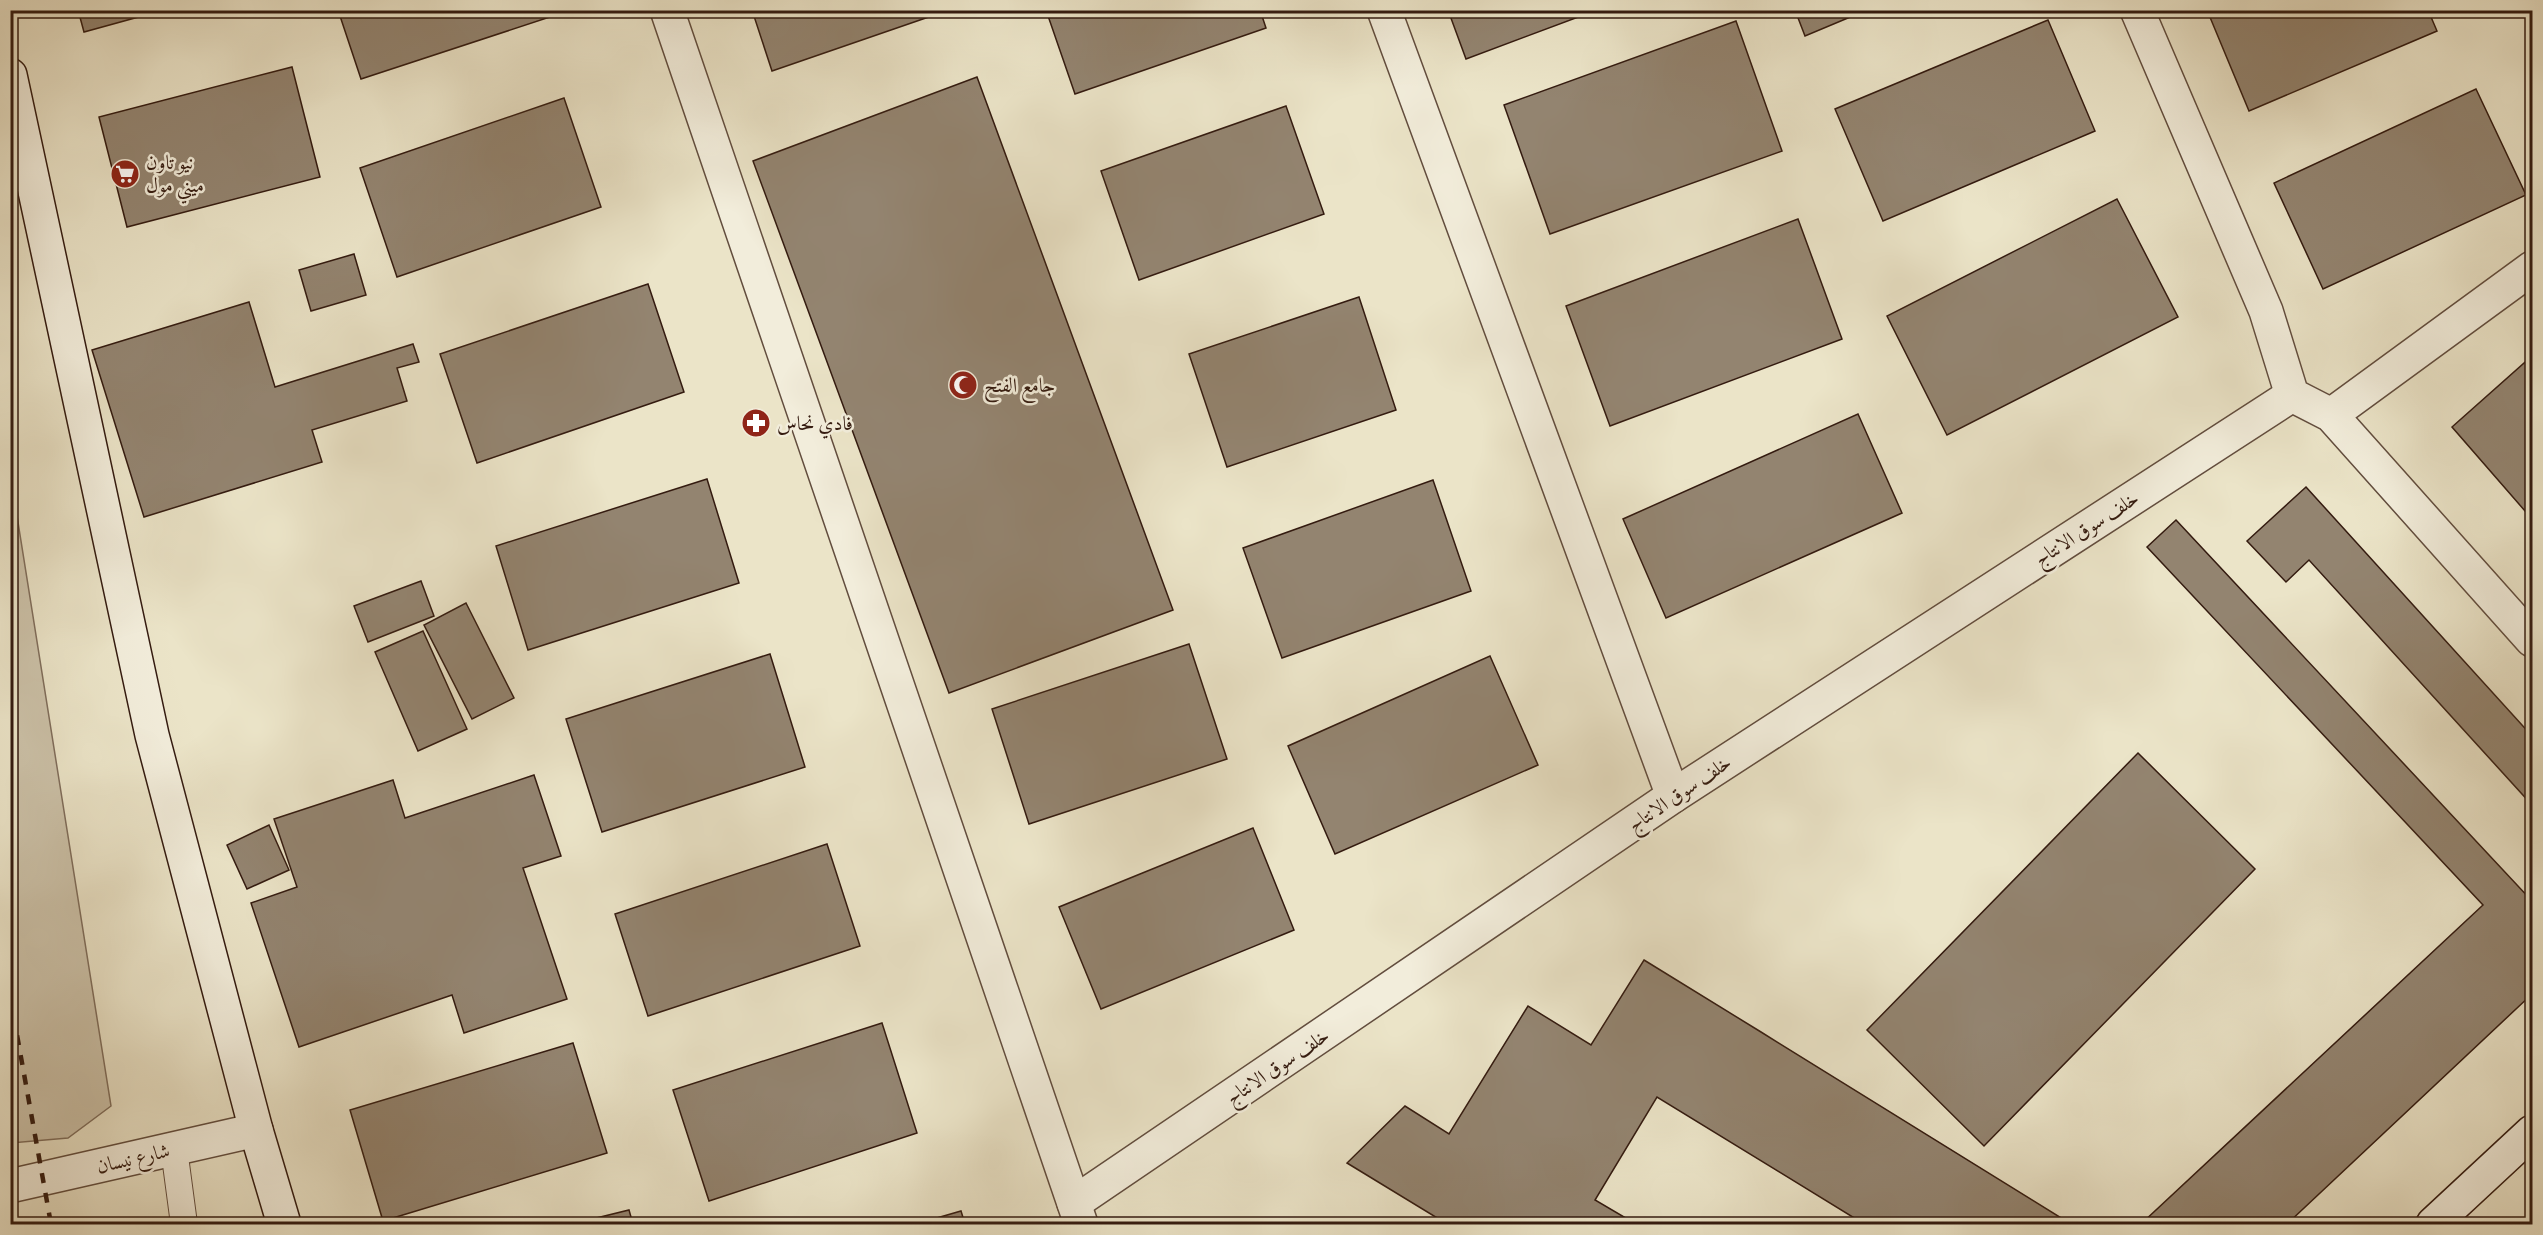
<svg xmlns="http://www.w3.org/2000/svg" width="2543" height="1235" font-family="'EB Garamond',Amiri,serif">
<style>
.green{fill:#ccc2a9;stroke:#806e5c;stroke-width:1.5}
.building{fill:#938470;stroke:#341b10;stroke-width:1.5}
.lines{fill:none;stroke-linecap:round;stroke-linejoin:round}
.lane-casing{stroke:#624d3e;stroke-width:28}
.street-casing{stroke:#624d3e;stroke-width:36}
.secondary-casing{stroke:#341b10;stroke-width:36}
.lane{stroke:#f2eddb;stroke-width:26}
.street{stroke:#f2eddb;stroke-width:33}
.secondary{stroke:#f2eddb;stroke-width:33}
.rail{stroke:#341b10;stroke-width:4.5;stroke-dasharray:10 10;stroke-linecap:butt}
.labels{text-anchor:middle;stroke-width:5;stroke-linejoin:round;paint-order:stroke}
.poi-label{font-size:20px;fill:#341b10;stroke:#f2eddb;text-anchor:start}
.street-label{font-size:20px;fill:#341b10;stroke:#f2eddb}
</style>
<rect width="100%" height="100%" fill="#ebe4c8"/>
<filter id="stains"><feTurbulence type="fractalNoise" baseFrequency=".00333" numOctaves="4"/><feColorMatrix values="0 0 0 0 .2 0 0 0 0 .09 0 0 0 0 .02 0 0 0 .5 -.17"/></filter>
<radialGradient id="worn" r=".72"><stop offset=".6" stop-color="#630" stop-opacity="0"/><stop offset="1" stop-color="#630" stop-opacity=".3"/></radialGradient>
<!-- green -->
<g class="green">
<path d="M10 472 111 1106 68 1138 11 1143Z"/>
<path d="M85 1219 112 1224H58Z"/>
</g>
<!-- building -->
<g class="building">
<path d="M78 10H164L84 32Z"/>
<path d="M338 10H558L559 14 361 79Z"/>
<path d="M752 10H949L772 71Z"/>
<path d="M1046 10H1260L1266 28 1075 94Z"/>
<path d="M1448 10H1597L1466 59Z"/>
<path d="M1795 10H1867L1805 36Z"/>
<path d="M2207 10H2428L2437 31 2249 111Z"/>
<path d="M2048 20 2095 131 1883 221 1835 109Z"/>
<path d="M1736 21 1782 151 1550 234 1504 105Z"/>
<path d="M292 67 320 177 127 227 99 117Z"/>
<path d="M977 77 1173 610 949 693 753 161Z"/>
<path d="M2476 89 2526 195 2323 289 2274 183Z"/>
<path d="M564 98 601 207 397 277 360 168Z"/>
<path d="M1286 106 1324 214 1139 280 1101 171Z"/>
<path d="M2117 199 2178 317 1947 435 1887 316Z"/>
<path d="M1798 219 1842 339 1610 426 1566 306Z"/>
<path d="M354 254 366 295 311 311 299 270Z"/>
<path d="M648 284 684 392 477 463 440 354Z"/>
<path d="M1359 297 1396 410 1227 467 1189 354Z"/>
<path d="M249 302 275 387 413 344 419 362 397 368 407 401 312 430 322 462 144 517 92 350Z"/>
<path d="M2532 356V519L2452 427Z"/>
<path d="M1858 414 1902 513 1666 618 1623 519Z"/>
<path d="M707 479 739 583 528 650 496 546Z"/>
<path d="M1433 480 1471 591 1282 658 1243 548Z"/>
<path d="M2306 487 2532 736V805L2309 560 2286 582 2247 541Z"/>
<path d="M2176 520 2532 901V994L2287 1224H2141L2483 905 2147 547Z"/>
<path d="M421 581 434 616 368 642 354 606Z"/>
<path d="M466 603 514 698 472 719 424 625Z"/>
<path d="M423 631 467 729 418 751 375 652Z"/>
<path d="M1189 644 1227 759 1029 824 992 709Z"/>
<path d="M770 654 805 767 602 832 566 719Z"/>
<path d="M1490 656 1538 765 1335 854 1288 746Z"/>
<path d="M2138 753 2255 869 1984 1146 1867 1030Z"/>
<path d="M534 775 561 856 523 868 567 999 464 1033 452 995 299 1047 251 903 297 887 274 819 393 780 405 818Z"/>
<path d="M269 825 289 870 247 889 227 845Z"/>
<path d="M1253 828 1294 930 1101 1009 1059 907Z"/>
<path d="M827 844 860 946 648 1016 615 914Z"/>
<path d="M1644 960 1761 1032 2071 1224H1864L1657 1097 1595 1200 1636 1224H1447L1347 1163 1405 1106 1449 1134 1528 1006 1591 1045Z"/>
<path d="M882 1023 917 1133 709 1201 673 1090Z"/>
<path d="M573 1043 607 1153 383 1221 350 1110Z"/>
<path d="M629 1210 633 1224H572Z"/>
<path d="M961 1211 965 1224H916Z"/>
</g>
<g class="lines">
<!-- lane casing -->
<g class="lane-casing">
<path id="lane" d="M174 1149 184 1224"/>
</g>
<!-- street casing -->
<g class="street-casing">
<g id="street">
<path d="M667 10 1081 1224"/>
<path d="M1384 10 1673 796"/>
<path d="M2137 10 2266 311 2292 395 2331 415 2532 640"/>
<path d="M2331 415 2532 268"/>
<path d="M10 1186 256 1130"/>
<path d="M1074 1203 1673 796 2292 395"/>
</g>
</g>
<!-- secondary casing -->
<g class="secondary-casing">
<g id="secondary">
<path d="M10 75 152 735 256 1130 284 1224"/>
<path d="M2433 1224 2532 1132"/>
</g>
</g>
<!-- lane -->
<use href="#lane" class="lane"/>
<!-- street -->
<use href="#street" class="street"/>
<!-- secondary -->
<use href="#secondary" class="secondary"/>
<!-- rail -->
<path class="rail" d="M10 996 51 1224"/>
</g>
<!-- icons -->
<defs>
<g id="supermarket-disc" transform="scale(1.5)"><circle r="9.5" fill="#8f2418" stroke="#f2eddb"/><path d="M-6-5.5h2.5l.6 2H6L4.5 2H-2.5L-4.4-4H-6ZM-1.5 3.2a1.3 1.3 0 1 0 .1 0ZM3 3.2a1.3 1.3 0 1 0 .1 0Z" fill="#fff"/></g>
<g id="mosque-disc" transform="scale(1.5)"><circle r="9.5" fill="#8f2418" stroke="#f2eddb"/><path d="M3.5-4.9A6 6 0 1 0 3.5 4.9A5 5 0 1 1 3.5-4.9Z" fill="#fff"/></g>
<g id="pharmacy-disc" transform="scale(1.5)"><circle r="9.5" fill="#8f2418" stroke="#f2eddb"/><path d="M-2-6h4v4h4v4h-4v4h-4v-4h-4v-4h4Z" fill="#fff"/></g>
</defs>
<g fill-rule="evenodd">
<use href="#supermarket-disc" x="125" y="174"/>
<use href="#mosque-disc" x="963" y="385"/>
<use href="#pharmacy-disc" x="756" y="423"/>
</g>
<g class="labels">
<!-- poi labels -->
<g class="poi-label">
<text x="146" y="169">نيو تاون<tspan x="146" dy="23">ميني مول</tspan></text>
<text x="984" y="392">جامع الفتح</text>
<text x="777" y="430">فادي نحاس</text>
</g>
<!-- street labels -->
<g class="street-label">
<text transform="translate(2086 528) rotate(-33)" y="7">خلف سوق الانتاج</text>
<text transform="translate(1679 793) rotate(-34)" y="7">خلف سوق الانتاج</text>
<text transform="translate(1277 1066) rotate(-34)" y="7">خلف سوق الانتاج</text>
<text transform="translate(133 1158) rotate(-13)" y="7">شارع نيسان</text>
</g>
</g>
<!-- margin -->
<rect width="2543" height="1235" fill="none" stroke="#ebe4c8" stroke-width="36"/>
<rect x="12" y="12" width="2519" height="1211" fill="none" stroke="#341b10" stroke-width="3"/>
<rect x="18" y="18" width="2507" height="1199" fill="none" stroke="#341b10" stroke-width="1.5"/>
<rect width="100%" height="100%" filter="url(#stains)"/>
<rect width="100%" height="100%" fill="url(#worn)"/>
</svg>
